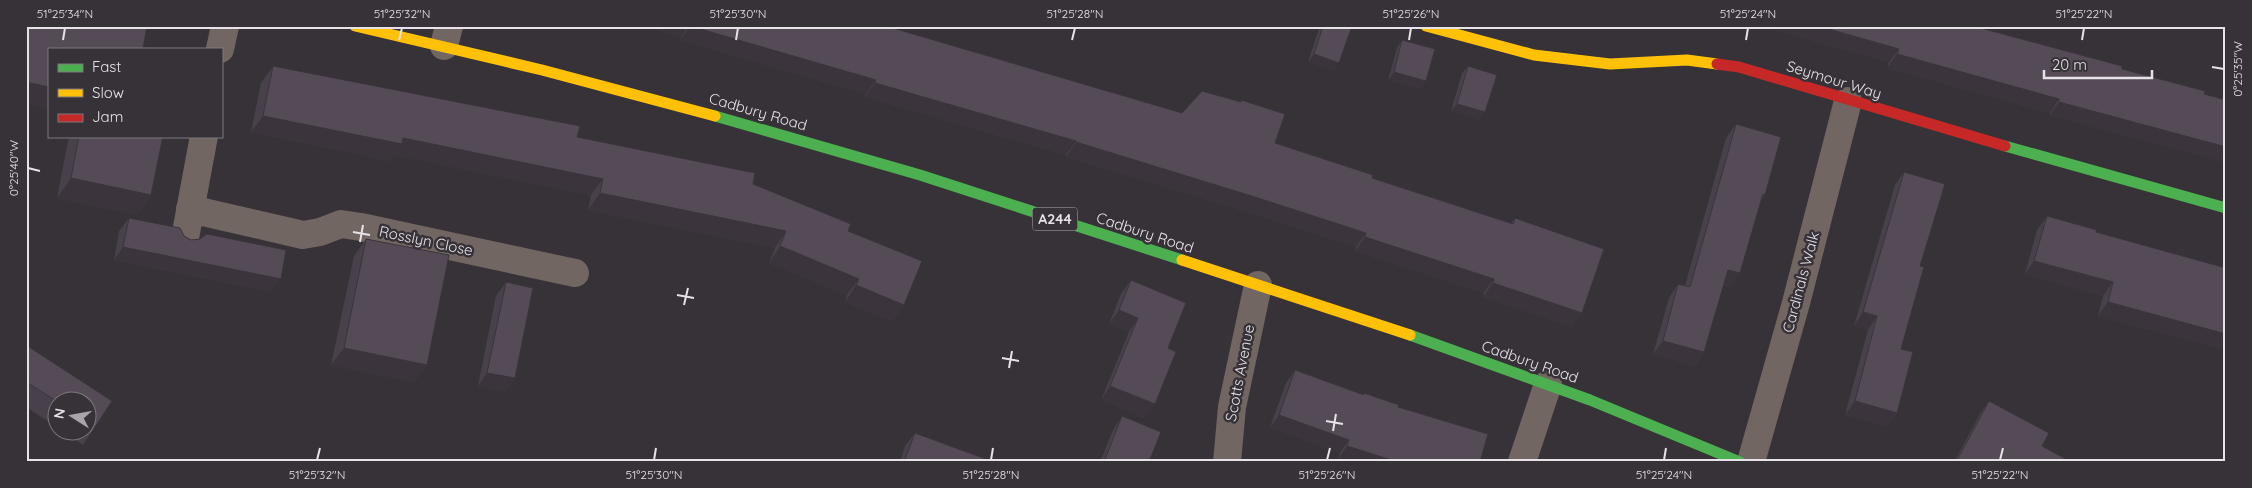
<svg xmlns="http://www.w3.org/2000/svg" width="2252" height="488" font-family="Quicksand,sans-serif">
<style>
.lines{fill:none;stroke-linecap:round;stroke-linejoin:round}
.street{stroke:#726662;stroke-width:28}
.fast{stroke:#4caf50;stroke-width:11}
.slow{stroke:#ffc107;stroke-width:11}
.jam{stroke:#c62828;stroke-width:11}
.wall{fill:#48404b}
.shaded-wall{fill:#3b343d}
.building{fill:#544b57;stroke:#3b343d}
.ticks{fill:none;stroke:#e6e2e7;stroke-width:2}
.labels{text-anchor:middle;stroke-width:5;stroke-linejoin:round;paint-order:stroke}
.shield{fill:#373138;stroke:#b2adb2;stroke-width:1}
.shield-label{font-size:14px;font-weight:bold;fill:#e6e2e7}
.street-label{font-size:15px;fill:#e6e2e7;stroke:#373138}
.neatline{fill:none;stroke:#e6e2e7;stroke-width:2}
.ticks-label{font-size:12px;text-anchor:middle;fill:#e6e2e7}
</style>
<rect width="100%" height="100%" fill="#363237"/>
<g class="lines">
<!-- street -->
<g class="street">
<path d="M444 46 449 26"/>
<path d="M220 49 225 26"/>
<path d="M190 209 303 235 320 232 341 224 361 227 575 273"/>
<path d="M185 238 204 136"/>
<path d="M1227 462 1232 407 1258 285"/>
<path d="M1522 462 1548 384"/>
<path d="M1751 462 1796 303 1848 101"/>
</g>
<!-- fast -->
<g class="fast">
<path d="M715 116 920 175 1182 260"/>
<path d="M2005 146 2226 208"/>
<path d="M1410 335 1590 400 1740 462"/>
</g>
<!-- slow -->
<g class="slow">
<path d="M355 26 542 70 715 116"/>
<path d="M1426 26 1534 55 1610 64 1687 60 1717 64"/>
<path d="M1182 260 1410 335"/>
</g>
<!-- jam -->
<path class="jam" d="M1717 64 1739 67 2005 146"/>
</g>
<!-- wall -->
<g class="wall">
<path d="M645 26H886L1182 113 1240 102 1241 100 1275 143 1372 178 1511 223 1515 218 1582 313 1572 327 1483 297 1484 293 1355 251 1356 247 1248 212 1066 157V155L865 97 866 94 680 40 681 37Z"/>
<path d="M1320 26H1352L1334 70 1308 62Z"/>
<path d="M1759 26H1973L2122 66 2049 116 2050 113 1887 68 1889 62Z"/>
<path d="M1402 40 1421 89 1388 80 1397 48Z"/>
<path d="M273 66 577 137 753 184 848 231 904 305 892 321 845 302 847 295 769 263 775 248 588 210 591 195 394 155 390 161 251 132 261 83Z"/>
<path d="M1468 66 1480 120 1451 111 1462 73Z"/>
<path d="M1736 124 1765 195 1761 200 1731 287 1723 285 1704 352 1695 366 1653 354 1669 298 1678 284 1685 286 1726 138Z"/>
<path d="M69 136H163L151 195 137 215 57 198Z"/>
<path d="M1904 172 1920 266 1901 349 1897 413 1888 426 1845 415 1868 330 1854 326 1895 185Z"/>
<path d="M2047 216 2096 232 2226 268V350L2098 316 2103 296 2025 274 2037 230Z"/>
<path d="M129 218 184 236 191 240 200 239 271 292 114 260 119 231Z"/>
<path d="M366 239 415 382 331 365 354 256Z"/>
<path d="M1131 280 1168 348 1145 418 1101 400 1129 332 1109 324 1121 294Z"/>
<path d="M506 282 515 378 506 392 478 386 496 296Z"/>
<path d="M26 345 112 401 83 445 61 430H88V400H58V428L26 407Z"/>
<path d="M1295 370 1363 395 1364 393 1398 407 1338 459 1340 453 1270 427 1286 383Z"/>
<path d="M1989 401 2042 446 2071 462H1954L1980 414Z"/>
<path d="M1122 416 1149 462H1100L1113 430Z"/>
<path d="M915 433 994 462H900L905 446Z"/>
</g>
<!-- shaded-wall -->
<g class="shaded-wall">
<path d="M645 26H688L681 37Z"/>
<path d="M690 26 876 80 866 94 680 40Z"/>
<path d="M1759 26H1818L1899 49 1889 62Z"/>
<path d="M1314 54 1339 63 1334 70 1308 62Z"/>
<path d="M1897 54 2059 99 2050 113 1887 68Z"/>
<path d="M1394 72 1426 81 1421 89 1388 80Z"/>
<path d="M26 82 49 87V109L26 105Z"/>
<path d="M875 83 1076 141 1066 155 865 97Z"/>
<path d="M2059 102 2226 147V163L2049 116Z"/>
<path d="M1457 104 1485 112 1480 120 1451 111Z"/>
<path d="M263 116 403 138 603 179 591 195 394 155 390 161 251 132Z"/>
<path d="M1076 142 1258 198 1366 233 1356 247 1248 212 1066 157Z"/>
<path d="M71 178 151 195 137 215 57 198Z"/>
<path d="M600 193 786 231 775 248 588 210Z"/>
<path d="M1365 237 1494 279 1484 293 1355 251Z"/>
<path d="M780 246 859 279 847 295 769 263Z"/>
<path d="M123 247 281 279 271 292 114 260Z"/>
<path d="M2034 261 2113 282 2103 296 2025 274Z"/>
<path d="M1728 270 1740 273 1731 287 1718 283Z"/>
<path d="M1493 283 1582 313 1572 327 1483 297Z"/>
<path d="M856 285 904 305 892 321 845 302Z"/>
<path d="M2108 302 2226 334V350L2098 316Z"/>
<path d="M1119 310 1138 318 1129 332 1109 324Z"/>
<path d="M1863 312 1877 316 1868 330 1854 326Z"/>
<path d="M1663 341 1704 352 1695 366 1653 354Z"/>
<path d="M344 348 427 365 415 382 331 365Z"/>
<path d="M487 373 515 378 506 392 478 386Z"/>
<path d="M1110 386 1155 404 1145 418 1101 400Z"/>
<path d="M1855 401 1897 413 1888 426 1845 415Z"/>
<path d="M1279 415 1349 440 1340 453 1270 427Z"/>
<path d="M1347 446 1398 462H1348L1338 459Z"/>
</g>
<!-- building -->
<g class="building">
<path d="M26 26H147L143 49H49V87L26 82Z"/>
<path d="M690 26H886L1182 113 1202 91 1241 102V100L1285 114 1275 143 1373 175 1372 178 1513 224 1515 218 1604 249 1582 313 1493 283 1494 279 1365 237 1366 233 1258 198 1076 142V141L875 83 876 80Z"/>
<path d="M1323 26H1352L1339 63 1314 54Z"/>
<path d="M1818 26H1973L2122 66V69L2205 91 2204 94 2226 100V147L2059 102V99L1897 54 1899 49Z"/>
<path d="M1402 40 1435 49 1426 81 1394 72Z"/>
<path d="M273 66 580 126 577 137 755 173 753 184 851 224 848 231 922 261 904 305 856 285 859 279 780 246 786 231 600 193 603 179 403 138 402 144 263 116Z"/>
<path d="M1468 66 1497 75 1485 112 1457 104Z"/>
<path d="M1736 124 1781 137 1765 195 1763 194 1740 273 1728 270 1704 352 1663 341 1678 284 1690 287Z"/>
<path d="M79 136H163L151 195 71 178Z"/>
<path d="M1904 172 1945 184 1920 266 1924 267 1901 349 1913 352 1897 413 1855 401 1877 316 1863 312Z"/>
<path d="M2047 216 2097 230 2096 232 2226 268V334L2108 302 2113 282 2034 261Z"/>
<path d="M129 218 180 228 184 236 191 240 200 239 207 234 286 250 281 279 123 247Z"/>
<path d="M366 239 449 255 427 365 344 348Z"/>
<path d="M1131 280 1186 303 1168 348 1176 352 1155 404 1110 386 1138 318 1119 310Z"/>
<path d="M506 282 533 288 515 378 487 373Z"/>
<path d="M26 345 112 401 95 427 88 422V400H58V402L26 382Z"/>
<path d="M1295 370 1364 395V393L1399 405 1398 407 1488 434 1480 462H1398L1347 446 1349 440 1279 415Z"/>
<path d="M1989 401 2049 433 2042 446 2071 462H1956Z"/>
<path d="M1122 416 1161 432 1149 462H1104Z"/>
<path d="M915 433 994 462H904Z"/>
</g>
<!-- ticks -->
<path class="ticks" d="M63 40 65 28M399 40 402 28M736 40 738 28M1072 40 1075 28M1409 40 1411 28M1746 40 1748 28M2082 40 2084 28M2212 67 2224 69M28 168 40 171M353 232 370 235M360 242 363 225M677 295 694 298M684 305 688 288M1002 358 1019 361M1009 368 1012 351M1326 421 1343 424M1333 431 1336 414M317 460 320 448M654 460 656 448M991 460 993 448M1327 460 1330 448M1664 460 1666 448M2000 460 2003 448"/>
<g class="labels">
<!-- shield labels -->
<rect class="shield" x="1032.5" y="207.5" width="45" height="23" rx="4"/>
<g class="shield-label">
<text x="1055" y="224">A244</text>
</g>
<!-- street labels -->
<g class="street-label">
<text transform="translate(1834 80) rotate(17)" y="5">Seymour Way</text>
<text transform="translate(758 112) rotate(16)" y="5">Cadbury Road</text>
<text transform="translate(1145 233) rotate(18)" y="5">Cadbury Road</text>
<text transform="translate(426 241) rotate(12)" y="5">Rosslyn Close</text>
<text transform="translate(1801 282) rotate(-75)" y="5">Cardinals Walk</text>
<text transform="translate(1530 362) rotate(19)" y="5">Cadbury Road</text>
<text transform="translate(1240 373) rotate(-79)" y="5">Scotts Avenue</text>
</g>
</g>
<!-- border -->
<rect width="2252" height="488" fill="none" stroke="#373138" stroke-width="55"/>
<!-- legend -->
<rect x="48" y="48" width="175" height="90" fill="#373138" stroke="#7d787e"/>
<rect x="58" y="64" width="25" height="8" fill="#4caf50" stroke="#7d787e"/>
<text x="92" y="72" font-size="15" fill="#e6e2e7">Fast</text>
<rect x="58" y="89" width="25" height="8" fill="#ffc107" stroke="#7d787e"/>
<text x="92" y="98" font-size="15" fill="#e6e2e7">Slow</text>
<rect x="58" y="114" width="25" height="8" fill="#c62828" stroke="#7d787e"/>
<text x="92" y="122" font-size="15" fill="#e6e2e7">Jam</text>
<!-- north arrow -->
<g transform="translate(72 416) rotate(281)"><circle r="24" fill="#373138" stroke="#7d787e"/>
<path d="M0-4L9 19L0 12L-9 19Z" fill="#a8a4a9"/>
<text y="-8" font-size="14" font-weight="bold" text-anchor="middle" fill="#e6e2e7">N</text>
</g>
<!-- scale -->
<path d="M2044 70v8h108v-8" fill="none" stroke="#e6e2e7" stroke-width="2.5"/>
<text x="2052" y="70" font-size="15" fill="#e6e2e7" stroke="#373138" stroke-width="4" paint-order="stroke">20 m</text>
<rect x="28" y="28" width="2196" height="432" class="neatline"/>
<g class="ticks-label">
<text x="65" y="18">51°25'34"N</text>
<text x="402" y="18">51°25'32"N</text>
<text x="738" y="18">51°25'30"N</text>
<text x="1075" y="18">51°25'28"N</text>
<text x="1411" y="18">51°25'26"N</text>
<text x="1748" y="18">51°25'24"N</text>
<text x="2084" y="18">51°25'22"N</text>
<text transform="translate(2238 69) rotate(-90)" y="4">0°25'35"W</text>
<text transform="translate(14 168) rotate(-90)" y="4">0°25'40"W</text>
<text x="317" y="479">51°25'32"N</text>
<text x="654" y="479">51°25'30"N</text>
<text x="991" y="479">51°25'28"N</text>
<text x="1327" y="479">51°25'26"N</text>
<text x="1664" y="479">51°25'24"N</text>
<text x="2000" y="479">51°25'22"N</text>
</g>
</svg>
